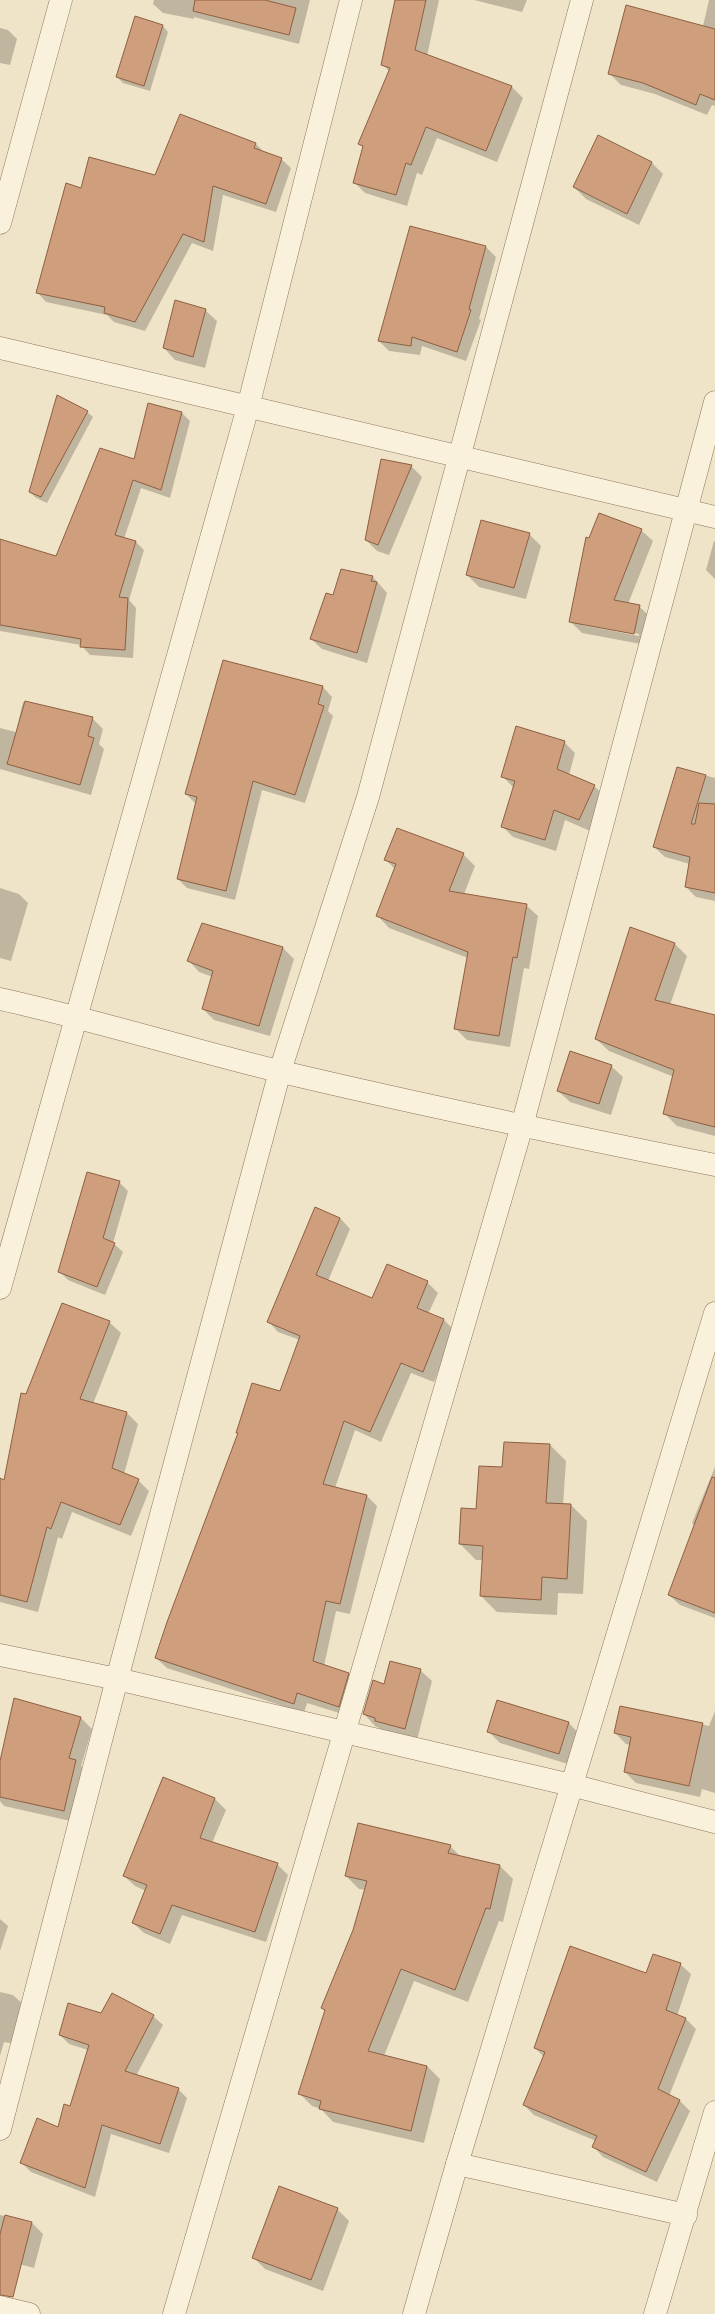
<svg xmlns="http://www.w3.org/2000/svg" width="715" height="2314" font-family="'Zilla Slab',serif">
<style>
.shadow{fill:#0003;fill-rule:evenodd}
.building{fill:#cf9f7d;stroke:#8d5f41}
.lines{fill:none;stroke-linecap:round;stroke-linejoin:round}
.minor-casing{stroke:#8d765c;stroke-width:23}
.minor{stroke:#faf1dc;stroke-width:22}
</style>
<rect width="100%" height="100%" fill="#f0e4c8"/>
<!-- shadow -->
<g class="shadow">
<path d="M154 0H310L299 44 194 17V19L163 13 153 4Z"/>
<path d="M396 0H439L427 56 512 87 523 98 497 162 437 138 422 175 417 173 407 206 365 193 354 182 364 148 359 144 389 71 382 64Z"/>
<path d="M474 0H527L522 12Z"/>
<path d="M709 0H715V106L712 105 707 115 655 94 621 85 609 73 703 26Z"/>
<path d="M163 26 168 32 150 91 123 83 117 77Z"/>
<path d="M0 28 8 30 17 39 10 65 0 63Z"/>
<path d="M599 137 652 163 663 174 639 225 586 199 574 187Z"/>
<path d="M256 144 264 152 281 159 291 168 276 212 223 195 213 251 192 243 145 331 114 322 107 315 46 302 37 292 81 189 156 176Z"/>
<path d="M411 227 486 247 496 257 479 319 481 320 466 361 422 346 420 355 389 351 379 341Z"/>
<path d="M176 302 205 310 217 321 205 368 175 360 164 348Z"/>
<path d="M87 412 93 417 47 503 36 498 30 492Z"/>
<path d="M181 412 190 421 170 498 141 488 124 539 135 541 144 550 129 600 136 608 133 658 90 655 81 645 0 631V540L57 557 135 460Z"/>
<path d="M411 466 422 477 389 555 377 551 366 540Z"/>
<path d="M641 530 653 541 628 604 639 606 651 618 646 645 582 633 571 622 590 539ZM582 623 639 634V636L582 625Z"/>
<path d="M529 534 541 546 526 599 479 587 467 575Z"/>
<path d="M714 541H715V579L706 570Z"/>
<path d="M373 577 387 593 367 663 322 649 311 639 334 596Z"/>
<path d="M224 662 323 687 332 697 328 711 333 716 305 803 262 790 235 900 187 888 178 879 196 804 186 794Z"/>
<path d="M23 702 92 718 103 729 99 744 104 749 91 795 0 769V728L16 732Z"/>
<path d="M564 742 575 753 569 775 594 786 605 796 590 831 565 820 556 851 513 837 502 826 514 788 502 776Z"/>
<path d="M678 768 715 778V901L696 897 686 887 690 864 665 857 654 847Z"/>
<path d="M463 854 475 866 464 894 526 905 538 916 529 969 524 968 510 1047 467 1040 455 1028 468 958 389 928 378 916 395 869 385 859Z"/>
<path d="M0 888 19 894 28 903 11 961 0 958Z"/>
<path d="M203 924 283 948 294 959 270 1036 214 1020 203 1009 213 977 199 972 189 961Z"/>
<path d="M674 943 687 956 670 1005 715 1016V1136L677 1126 664 1113 674 1077 609 1051 596 1039Z"/>
<path d="M611 1066 623 1077 611 1115 570 1102 558 1091Z"/>
<path d="M119 1182 128 1191 113 1243 123 1252 105 1295 68 1280 59 1271Z"/>
<path d="M340 1218 350 1229 328 1281 373 1299 427 1282 438 1293 428 1314 444 1320 454 1330 434 1382 411 1373 381 1442 355 1430 335 1488 367 1496 377 1506 350 1614 336 1611 324 1666 348 1673 359 1684 349 1716 307 1703 304 1713 167 1668 156 1658 280 1392 300 1340 278 1332 268 1321Z"/>
<path d="M109 1322 121 1333 93 1404 127 1413 138 1424 124 1474 138 1480 149 1491 131 1536 72 1512 62 1539 58 1537 38 1612 0 1602V1479L5 1481 27 1395Z"/>
<path d="M550 1445 566 1461 563 1505H571L587 1521 583 1594 558 1593 557 1615 497 1612 481 1596 483 1560H476L460 1544 477 1510Z"/>
<path d="M715 1467V1618L680 1605 669 1595 695 1526 692 1523Z"/>
<path d="M420 1670 432 1681 417 1740 387 1732 375 1726 364 1714 385 1685Z"/>
<path d="M15 1699 81 1718 92 1729 81 1766 86 1772 75 1822 4 1806 0 1801V1765Z"/>
<path d="M621 1707 709 1726 715 1711V1793L702 1789 700 1797 636 1783 625 1772 631 1745 626 1744 615 1733Z"/>
<path d="M569 1723 580 1735 571 1765 500 1743 488 1731Z"/>
<path d="M164 1778 215 1799 226 1810 212 1843 277 1864 288 1875 266 1942 182 1915 170 1944 144 1933 133 1923 146 1891 135 1886 124 1876Z"/>
<path d="M450 1846 461 1857 500 1866 513 1879 503 1922 499 1921 468 2002 414 1981 384 2056 427 2066 440 2079 424 2143 333 2122 321 2109 312 2106 299 2093 325 2011 322 2008 354 1931 366 1890 359 1889 346 1876Z"/>
<path d="M0 1919 8 1926 0 1951Z"/>
<path d="M680 1964 691 1974 677 2016 686 2019 696 2029 669 2096 680 2101 690 2111 657 2182 603 2157 593 2146 596 2141 534 2115 524 2105 544 2057 535 2048 647 1975Z"/>
<path d="M0 1992 13 1995 24 2005 16 2044 4 2042 0 2056Z"/>
<path d="M102 2014 153 2016 163 2025 136 2076 178 2089 187 2098 169 2153 111 2134 95 2197 31 2172 22 2163 59 2128 70 2107 88 2050 69 2044 60 2035Z"/>
<path d="M337 2209 349 2221 323 2291 265 2269 254 2258Z"/>
<path d="M0 2215 32 2223 43 2234 34 2268 0 2259Z"/>
</g>
<!-- building -->
<g class="building">
<path d="M195 0H265L296 8 289 35 193 11Z"/>
<path d="M395 0H426L415 50 512 86 486 151 426 127 411 165 406 163 396 195 353 183 363 146 358 144 390 68 381 65Z"/>
<path d="M626 5 715 29V100L700 94 696 105 643 83 608 74Z"/>
<path d="M135 16 163 25 144 86 116 77Z"/>
<path d="M180 114 256 143 254 148 282 158 266 204 213 186 204 242 183 234 135 322 104 313 105 307 36 293 66 183 81 188 89 157 155 175Z"/>
<path d="M598 135 652 162 627 214 573 187Z"/>
<path d="M410 226 486 246 469 309 471 310 457 352 412 337 411 346 378 341Z"/>
<path d="M175 300 206 309 193 357 163 348Z"/>
<path d="M57 395 88 411 41 497 29 492Z"/>
<path d="M148 403 182 412 161 490 133 480 115 535 136 541 119 597 128 598 125 650 80 647 81 639 0 625V539L56 556 100 448 134 459Z"/>
<path d="M381 459 412 465 378 545 365 540Z"/>
<path d="M599 513 642 529 614 600 640 605 634 634 569 622 586 537 589 538Z"/>
<path d="M481 520 530 533 514 588 466 575Z"/>
<path d="M341 569 373 576 371 581 377 582 357 653 310 639 326 593 333 595Z"/>
<path d="M223 660 323 686 318 704 324 706 295 795 253 781 226 891 177 879 197 797 185 794Z"/>
<path d="M25 701 93 717 88 736 94 738 80 785 7 764Z"/>
<path d="M516 726 565 741 557 769 595 785 579 820 554 810 545 840 501 827 515 781 501 777Z"/>
<path d="M677 767 706 775 691 824H695L699 803 715 804V893L685 887 690 857 653 847Z"/>
<path d="M397 828 464 853 449 891 527 904 517 958 513 957 499 1036 454 1029 468 952 376 916 396 864 384 860Z"/>
<path d="M202 923 283 947 259 1026 202 1009 213 971 187 961Z"/>
<path d="M630 927 675 943 655 1000 715 1015V1127L663 1114 674 1070 595 1039Z"/>
<path d="M570 1051 612 1065 599 1104 557 1091Z"/>
<path d="M87 1172 120 1181 103 1238 115 1243 97 1287 58 1272Z"/>
<path d="M315 1207 340 1218 316 1275 372 1298 387 1264 428 1281 417 1308 444 1319 423 1372 401 1363 370 1432 344 1421 323 1484 367 1495 340 1604 326 1601 313 1661 349 1673 339 1707 297 1693 294 1704 155 1658 167 1622 238 1433H236L252 1383 280 1391 300 1336 267 1322Z"/>
<path d="M62 1303 110 1321 80 1399 127 1412 112 1468 139 1479 120 1525 61 1502 51 1529 47 1527 27 1602 0 1595V1478L4 1480 21 1393 26 1394Z"/>
<path d="M504 1442 550 1444 546 1503 571 1504 567 1579 542 1577 541 1600 480 1596 483 1546 459 1544 461 1508 476 1509 479 1466 502 1467Z"/>
<path d="M712 1477 715 1478V1613L668 1595Z"/>
<path d="M390 1661 421 1669 405 1729 375 1721V1718L363 1714 373 1680 384 1684Z"/>
<path d="M14 1698 81 1717 69 1758 76 1760 64 1811 0 1797V1761Z"/>
<path d="M497 1700 569 1722 559 1754 487 1732Z"/>
<path d="M620 1706 703 1723 689 1786 624 1772 631 1737 614 1733Z"/>
<path d="M163 1777 215 1798 200 1838 278 1863 255 1932 172 1905 160 1934 132 1923 147 1885 123 1876Z"/>
<path d="M358 1823 451 1845 448 1853 500 1865 490 1909 486 1908 455 1990 401 1969 368 2051 427 2066 411 2131 319 2109 321 2101 298 2094 325 2010 321 2008 353 1930 367 1881 345 1876Z"/>
<path d="M570 1946 646 1973 653 1954 681 1963 666 2010 686 2018 658 2089 680 2100 646 2172 592 2147 597 2136 523 2105 545 2052 534 2048Z"/>
<path d="M112 1993 154 2015 125 2071 179 2088 160 2144 102 2125 85 2188 20 2163 37 2118 58 2127 64 2104 70 2106 89 2045 59 2035 68 2003 101 2013Z"/>
<path d="M279 2186 338 2208 311 2280 252 2258Z"/>
<path d="M5 2215 32 2222 13 2297 0 2295V2234Z"/>
</g>
<g class="lines">
<!-- minor casing -->
<g class="minor-casing">
<g id="minor">
<path d="M0 223 61 0"/>
<path d="M0 348 715 517"/>
<path d="M0 999C95 1020 188 1049 282 1072 426 1106 570 1136 715 1165"/>
<path d="M0 1288 248 407 351 0"/>
<path d="M0 1655 117 1679 571 1785 715 1822"/>
<path d="M0 2129 117 1679 280 1071 368 797 582 0"/>
<path d="M457 2164 686 2215"/>
<path d="M0 2307 29 2314"/>
<path d="M174 2314 522 1126 715 402"/>
<path d="M414 2314 457 2164 715 1313"/>
<path d="M655 2314 715 2112"/>
</g>
</g>
<!-- minor -->
<use href="#minor" class="minor"/>
</g>
</svg>
